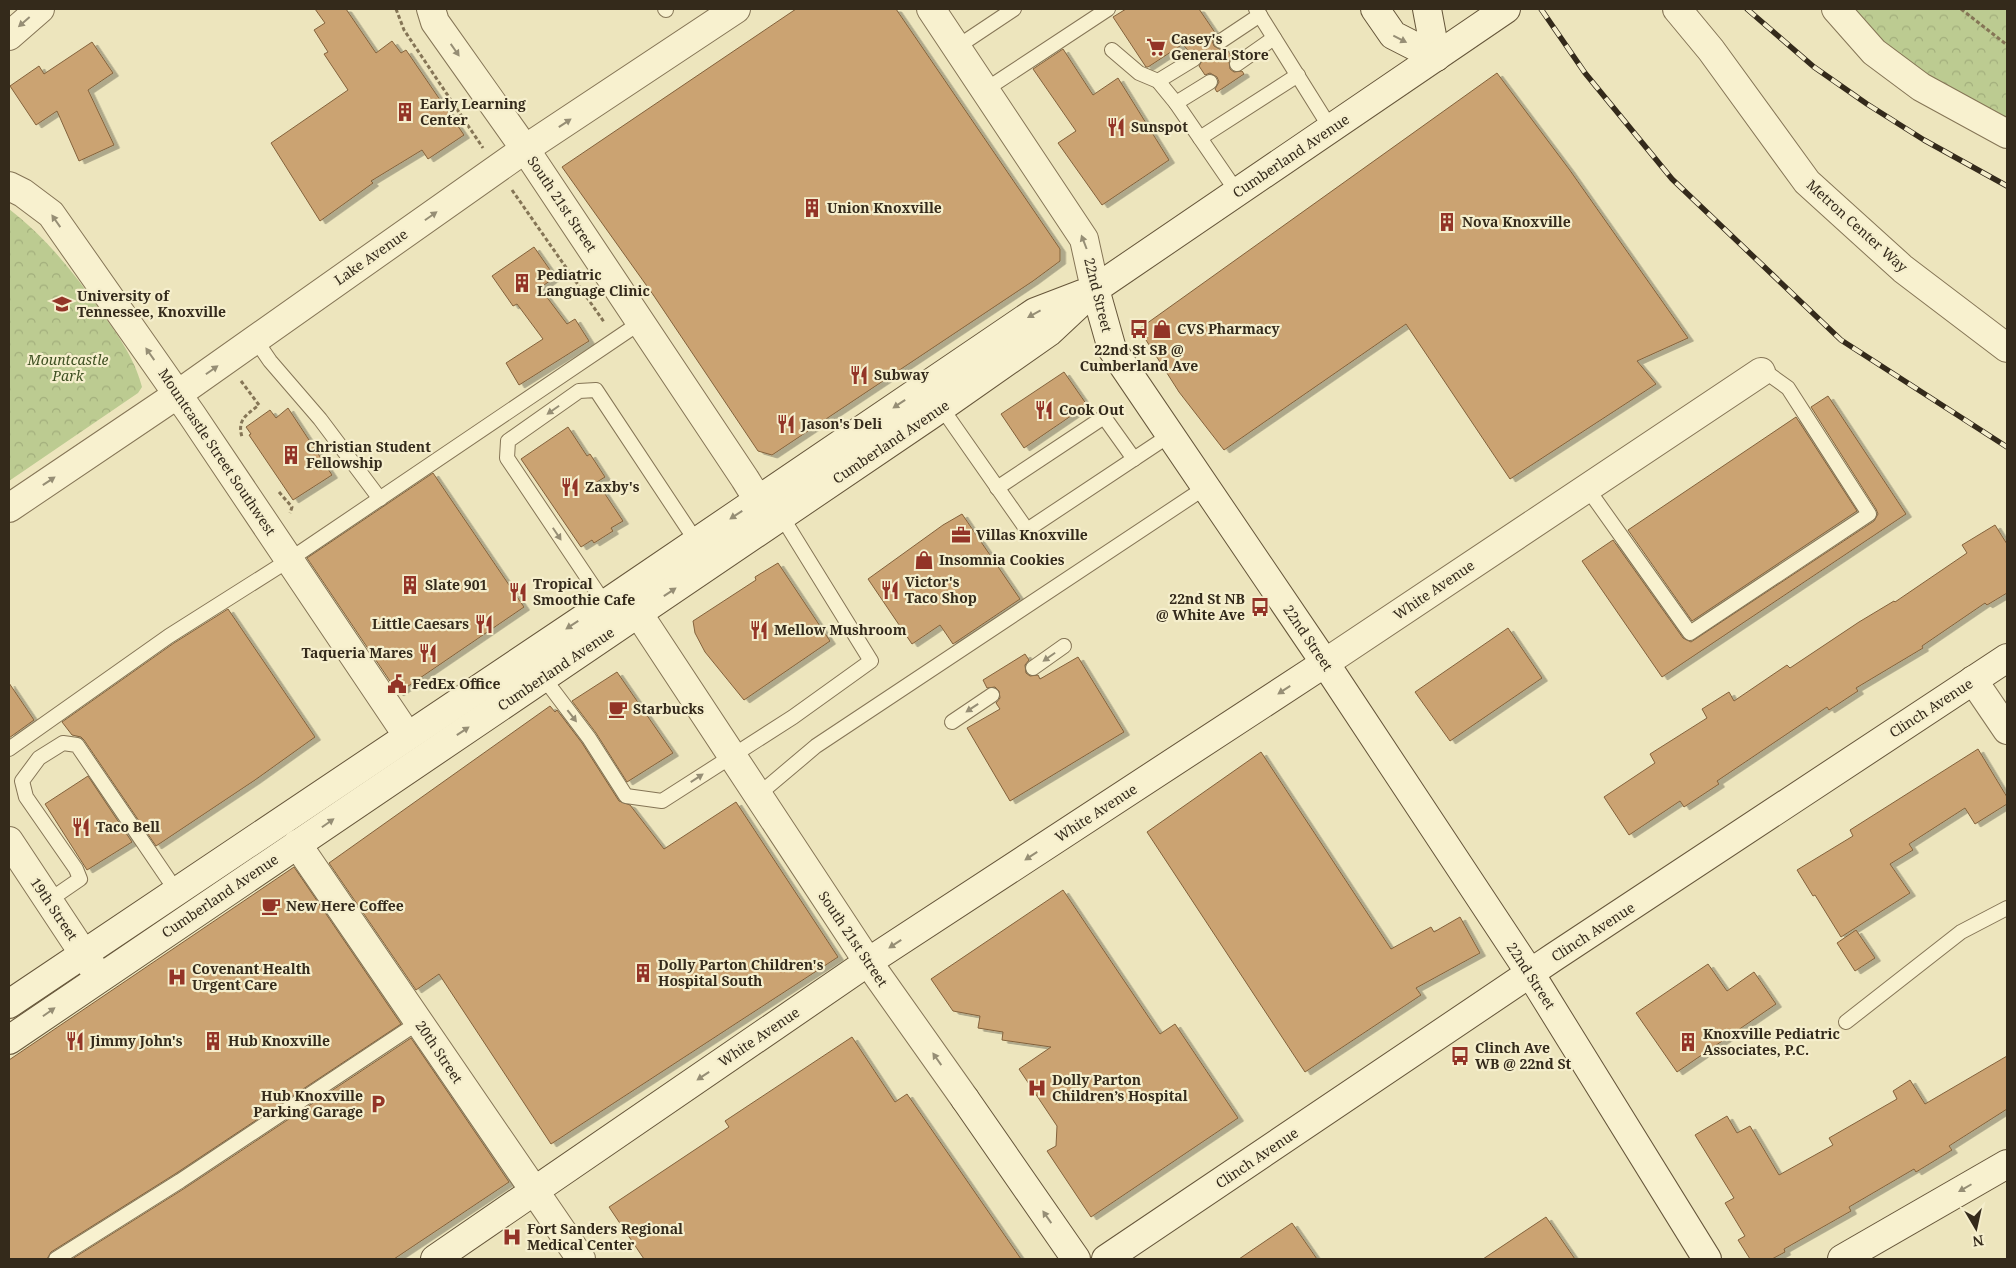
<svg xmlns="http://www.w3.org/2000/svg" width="2016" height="1268" font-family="'Noto Serif',serif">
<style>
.park{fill:url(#park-crowns)}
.building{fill:#cba372;stroke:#83623c;filter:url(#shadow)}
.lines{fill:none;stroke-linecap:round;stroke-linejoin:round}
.lane-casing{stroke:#857556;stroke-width:16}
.street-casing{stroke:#857556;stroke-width:30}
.secondary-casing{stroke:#66563a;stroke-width:30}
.path{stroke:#857556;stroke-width:3;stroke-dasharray:4 2.5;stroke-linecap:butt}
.lane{stroke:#f8f1cf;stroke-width:14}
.street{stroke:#f8f1cf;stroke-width:28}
.secondary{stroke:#f8f1cf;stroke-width:28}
.rail-casing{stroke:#342a1b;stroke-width:5.5}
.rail{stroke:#f5eecc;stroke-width:4;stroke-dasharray:11;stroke-linecap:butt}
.oneway{fill:#968e75}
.labels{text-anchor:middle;stroke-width:4.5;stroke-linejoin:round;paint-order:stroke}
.poi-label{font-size:14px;font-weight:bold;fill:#342a1b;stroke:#f5eecc;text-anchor:start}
.street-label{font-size:14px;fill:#342a1b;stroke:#f5eecc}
.park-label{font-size:14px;font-style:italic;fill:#3e5022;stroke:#f5eecc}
</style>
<defs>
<pattern id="park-crowns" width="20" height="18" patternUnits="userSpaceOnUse" patternTransform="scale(1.25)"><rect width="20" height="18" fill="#bccb91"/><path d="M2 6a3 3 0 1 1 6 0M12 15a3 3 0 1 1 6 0" fill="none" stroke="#a2ae7c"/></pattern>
<filter id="shadow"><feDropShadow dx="5.5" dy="3" stdDeviation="0" flood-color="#0004"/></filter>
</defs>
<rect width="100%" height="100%" fill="#ede5bd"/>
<!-- park -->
<g class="park">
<path d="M1846 9H2007V121L1911 70Z"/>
<path d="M9 209C45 237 72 270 98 307 116 333 134 356 142 387L138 393 9 481Z"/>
</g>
<!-- building -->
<g class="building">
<path d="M315 9H346L376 53 392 41 401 53 406 50 464 135 428 159 422 150 371 181 373 183 320 221 271 143 348 90 324 54 328 52 314 30 325 23Z"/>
<path d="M796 9H896L1060 249V261L1033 281 772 455 758 451 654 296 562 167Z"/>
<path d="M1126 9H1199L1216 34 1212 41 1214 46 1221 50 1226 48 1232 57 1229 61 1230 69 1234 72 1242 71 1244 74 1217 92 1215 89 1219 82 1217 77 1210 73 1205 75 1199 66 1203 59 1201 54 1194 50 1189 52 1183 44 1148 67H1146L1113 17Z"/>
<path d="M92 42 113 73 88 90 114 145 79 161 57 111 36 125 10 86 39 66 44 74Z"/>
<path d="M1063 49 1093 95 1118 78 1169 160 1102 205 1058 143 1076 131 1033 69Z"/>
<path d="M1497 73 1569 169 1688 338 1637 361 1656 384 1510 479 1406 324 1224 450 1179 392 1139 329Z"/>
<path d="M534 247 555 277 540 288 567 324 575 319 589 341 519 385 506 363 543 339 517 304 513 306 492 276Z"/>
<path d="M1064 372 1087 405 1024 448 1001 414Z"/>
<path d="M1828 396 1906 514 1662 677 1582 561 1613 540 1683 638 1691 642 1874 521 1878 514 1876 509 1811 407Z"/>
<path d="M288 408 332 475 293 500 249 435 251 434 246 427 270 410 276 418Z"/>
<path d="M1796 417 1857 511 1692 621 1628 530Z"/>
<path d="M568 427 587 456 590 454 605 477 597 482 623 521 611 528 613 531 594 543 592 540 581 547 521 459Z"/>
<path d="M433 473 524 607 398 693 307 558Z"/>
<path d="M962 514 1020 599 953 644 940 625 912 644 868 579 943 525Z"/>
<path d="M1995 525 2007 544V593L1987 605 1985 603 1922 646 1923 648 1856 688 1858 691 1829 710 1827 707 1717 781 1719 784 1684 807 1680 801 1629 835 1604 797 1655 763 1650 754 1707 718 1702 709 1729 692 1734 701 1787 665 1790 668 1859 622 1894 601 1895 602 1967 553 1962 545Z"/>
<path d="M778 563 830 641 744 700 705 652 695 633 693 621 756 580 755 577Z"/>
<path d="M228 609 315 737 255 780 156 846 84 740 81 737 72 735 62 722 174 643Z"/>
<path d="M1508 628 1542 678 1450 741 1415 692Z"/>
<path d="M1025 654 1029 660 1025 665 1026 673 1030 676 1038 675 1040 679 1078 657 1124 732 1010 801 967 728 1000 709 996 703 1000 698 999 691 995 687 987 688 983 680Z"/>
<path d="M617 672 673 753 627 782 596 733 572 701Z"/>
<path d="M9 683 34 720 9 738Z"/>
<path d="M550 706 555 712 557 710 582 743 619 801 630 805 664 849 736 802 838 957 551 1144 439 974 416 990 329 863Z"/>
<path d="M1978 749 2007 797V804L1975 824 1965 808 1909 844 1913 850 1890 864 1910 893 1841 937 1815 895 1813 896 1797 870 1853 836 1850 830Z"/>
<path d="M1261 752 1391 949 1431 927 1434 932 1460 917 1480 953 1416 988 1421 995 1305 1072 1147 832Z"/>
<path d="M88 776 132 842 87 870 45 804Z"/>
<path d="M294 867 401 1024 175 1174 51 1252 47 1259H9V1060Z"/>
<path d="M1063 890 1160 1034 1175 1024 1238 1118 1091 1217 1047 1151 1056 1146 1057 1126 1019 1069 1051 1047 1002 1040 1003 1032 978 1028 980 1016 953 1011 931 979Z"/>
<path d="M1856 930 1875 958 1855 971 1837 943Z"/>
<path d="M1708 964 1727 991 1754 972 1776 1004 1677 1072 1636 1013Z"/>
<path d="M852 1037 895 1102 907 1094 1021 1259H644L609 1207 729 1127 725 1121Z"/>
<path d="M411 1038 509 1182 394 1259H72L185 1188Z"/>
<path d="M2007 1056V1109L1949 1146 1952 1150 1916 1172 1914 1169 1849 1207 1851 1211 1784 1249 1785 1252 1772 1259H1750L1738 1240 1745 1236 1725 1203 1734 1198 1695 1135 1727 1116 1737 1133 1750 1126 1779 1175 1833 1145 1829 1138 1897 1099 1893 1091 1910 1080 1925 1104Z"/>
<path d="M1546 1217 1575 1259H1483Z"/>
<path d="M1292 1223 1317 1259H1239Z"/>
</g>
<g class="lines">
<!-- lane casing -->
<g class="lane-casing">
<g id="lane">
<path d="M665 9 666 10"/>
<path d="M1256 9 1331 129"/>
<path d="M1221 41 1260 15"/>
<path d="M957 47 1014 9"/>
<path d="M1112 50 1139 73 1158 81 1176 103 1200 138 1298 75"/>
<path d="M1237 64 1274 38"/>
<path d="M1158 81 1194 59"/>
<path d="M985 90 1108 9"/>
<path d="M1176 103 1210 82"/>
<path d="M1200 138 1237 192"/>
<path d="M255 339 270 361 320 419 380 499"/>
<path d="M941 407 1027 530 1170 435"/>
<path d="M997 488 1104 417 1134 459"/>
<path d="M1587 488 1690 633 1869 514 1788 388 1770 375 1761 372"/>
<path d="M605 604 507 458 508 441 579 391 596 390 696 541"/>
<path d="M1033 668 1064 646"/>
<path d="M543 677 589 738 626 796 662 801 793 717 871 661 782 517"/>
<path d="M952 722 992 695"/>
<path d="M9 749 169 636 289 560 641 322"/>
<path d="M758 795 816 746 1206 487"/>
<path d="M48 901 80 879 76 869 26 797 22 781 39 758 63 743 77 745 177 892"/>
<path d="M1846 1022 1961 932 2007 908"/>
<path d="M56 1259 180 1181 419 1022"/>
</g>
</g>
<!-- street casing -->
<g class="street-casing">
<g id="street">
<path d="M431 9 435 22 525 149 745 479 758 500"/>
<path d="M931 9 1084 239 1095 289"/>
<path d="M1677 9 1711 50 1807 182 1903 269 2007 348"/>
<path d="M1836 9 1874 52 1921 87 2007 134"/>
<path d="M9 36 40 9"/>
<path d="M9 186 23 193 51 214 192 415 407 735"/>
<path d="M9 508 178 394 525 149 736 9"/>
<path d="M638 613 868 962 965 1099"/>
<path d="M1325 663 1761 372"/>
<path d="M1973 680 2007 730"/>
<path d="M9 841 99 977"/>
<path d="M297 844 581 1259"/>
</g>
</g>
<!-- secondary casing -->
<g class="secondary-casing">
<g id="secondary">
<path d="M1375 9 1393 35 1436 57"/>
<path d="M1427 9 1436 57"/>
<path d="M1095 289 1112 349 1325 663 1530 973 1707 1259"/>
<path d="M9 1004 605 604 1035 312 1082 294"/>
<path d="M9 1040 932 414 1049 332 1095 289 1506 9"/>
<path d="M965 1099 1076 1259"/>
<path d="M435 1259 868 962 1325 663"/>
<path d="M1106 1259 1554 957 2007 658"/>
<path d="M1842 1259 2007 1164"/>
</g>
</g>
<!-- path -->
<g class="path">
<path d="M396 9 404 30 483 148"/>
<path d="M1961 9 2007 45"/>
<path d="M512 190 604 322"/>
<path d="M241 381 259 405C246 415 237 420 242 437"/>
<path d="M279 492 292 507 290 513"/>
</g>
<!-- lane -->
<use href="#lane" class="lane"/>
<!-- street -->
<use href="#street" class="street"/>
<!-- secondary -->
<use href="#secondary" class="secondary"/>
<!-- rail casing -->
<g class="rail-casing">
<g id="rail">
<path d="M1541 9 1585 73 1672 179 1841 340 2007 447"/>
<path d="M1747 9 1814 67 1867 104 1924 140 2007 186"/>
</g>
</g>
<!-- rail -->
<use href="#rail" class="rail"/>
</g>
<!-- one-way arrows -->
<defs><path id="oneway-solid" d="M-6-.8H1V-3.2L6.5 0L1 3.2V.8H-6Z" transform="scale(1.25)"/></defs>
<g class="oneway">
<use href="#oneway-solid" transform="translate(24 22) rotate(139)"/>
<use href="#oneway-solid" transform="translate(1400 39) rotate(27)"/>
<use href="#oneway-solid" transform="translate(455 50) rotate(55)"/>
<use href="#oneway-solid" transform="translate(565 123) rotate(-34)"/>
<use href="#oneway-solid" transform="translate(431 216) rotate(-35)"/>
<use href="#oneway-solid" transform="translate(56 221) rotate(-125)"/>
<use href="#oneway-solid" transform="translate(1084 242) rotate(-111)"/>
<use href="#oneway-solid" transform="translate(1034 314) rotate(151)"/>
<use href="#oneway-solid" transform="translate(150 354) rotate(-125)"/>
<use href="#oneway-solid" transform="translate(212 370) rotate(-35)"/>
<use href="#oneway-solid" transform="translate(899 404) rotate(146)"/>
<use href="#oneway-solid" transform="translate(553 410) rotate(145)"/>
<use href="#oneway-solid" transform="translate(49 481) rotate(-34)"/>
<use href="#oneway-solid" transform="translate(736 515) rotate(147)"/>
<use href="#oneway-solid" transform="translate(557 534) rotate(56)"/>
<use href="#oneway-solid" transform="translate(670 592) rotate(-34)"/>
<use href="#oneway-solid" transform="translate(572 625) rotate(147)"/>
<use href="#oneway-solid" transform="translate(1049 657) rotate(145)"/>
<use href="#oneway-solid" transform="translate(1284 690) rotate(147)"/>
<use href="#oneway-solid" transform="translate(972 708) rotate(146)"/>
<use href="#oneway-solid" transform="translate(572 716) rotate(52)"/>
<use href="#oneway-solid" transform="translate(463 731) rotate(-34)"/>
<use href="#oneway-solid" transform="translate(697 778) rotate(-33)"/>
<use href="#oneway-solid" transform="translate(328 823) rotate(-35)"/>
<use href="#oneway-solid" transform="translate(1031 856) rotate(147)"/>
<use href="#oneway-solid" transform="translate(895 944) rotate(147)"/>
<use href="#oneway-solid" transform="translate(49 1012) rotate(-35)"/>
<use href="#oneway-solid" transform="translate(937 1059) rotate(-125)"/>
<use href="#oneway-solid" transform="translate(703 1076) rotate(146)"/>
<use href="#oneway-solid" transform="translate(1965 1188) rotate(150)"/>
<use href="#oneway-solid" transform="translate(1047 1217) rotate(-125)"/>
</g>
<!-- icons -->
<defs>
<g id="supermarket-bare" transform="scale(1.5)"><path d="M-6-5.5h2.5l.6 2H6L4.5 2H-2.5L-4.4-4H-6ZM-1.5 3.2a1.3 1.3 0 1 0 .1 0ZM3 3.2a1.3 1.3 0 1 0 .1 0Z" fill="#933427" stroke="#f5eecc" stroke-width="2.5" paint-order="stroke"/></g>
<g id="building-bare" transform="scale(1.5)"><path d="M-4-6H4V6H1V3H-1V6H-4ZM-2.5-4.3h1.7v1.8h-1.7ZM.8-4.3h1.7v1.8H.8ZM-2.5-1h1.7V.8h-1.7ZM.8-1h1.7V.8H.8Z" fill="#933427" stroke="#f5eecc" stroke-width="2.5" paint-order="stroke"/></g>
<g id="restaurant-bare" transform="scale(1.5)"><path d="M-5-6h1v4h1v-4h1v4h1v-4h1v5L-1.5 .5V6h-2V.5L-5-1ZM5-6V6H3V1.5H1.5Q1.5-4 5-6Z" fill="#933427" stroke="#f5eecc" stroke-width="2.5" paint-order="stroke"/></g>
<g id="university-bare" transform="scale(1.5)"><path d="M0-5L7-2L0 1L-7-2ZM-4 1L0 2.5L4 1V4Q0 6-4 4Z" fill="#933427" stroke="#f5eecc" stroke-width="2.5" paint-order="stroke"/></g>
<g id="bus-bare" transform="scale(1.5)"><path d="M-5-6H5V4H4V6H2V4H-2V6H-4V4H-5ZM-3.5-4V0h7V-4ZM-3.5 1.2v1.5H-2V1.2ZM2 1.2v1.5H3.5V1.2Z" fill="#933427" stroke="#f5eecc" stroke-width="2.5" paint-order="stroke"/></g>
<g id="shop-bare" transform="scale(1.5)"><path d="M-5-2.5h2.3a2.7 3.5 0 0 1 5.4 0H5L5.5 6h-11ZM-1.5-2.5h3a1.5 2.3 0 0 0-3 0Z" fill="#933427" stroke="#f5eecc" stroke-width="2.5" paint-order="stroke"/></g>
<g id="office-bare" transform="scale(1.5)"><path d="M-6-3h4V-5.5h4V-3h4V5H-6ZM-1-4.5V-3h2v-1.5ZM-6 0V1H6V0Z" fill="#933427" stroke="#f5eecc" stroke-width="2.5" paint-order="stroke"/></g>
<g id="civic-bare" transform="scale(1.5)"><path d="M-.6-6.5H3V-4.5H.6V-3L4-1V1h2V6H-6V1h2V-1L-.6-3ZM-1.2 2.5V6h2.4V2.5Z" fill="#933427" stroke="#f5eecc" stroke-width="2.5" paint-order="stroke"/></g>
<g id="cafe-bare" transform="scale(1.5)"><path d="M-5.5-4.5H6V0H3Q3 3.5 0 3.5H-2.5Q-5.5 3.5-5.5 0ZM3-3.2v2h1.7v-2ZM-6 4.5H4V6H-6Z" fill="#933427" stroke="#f5eecc" stroke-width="2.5" paint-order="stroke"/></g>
<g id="hospital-bare" transform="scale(1.5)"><path d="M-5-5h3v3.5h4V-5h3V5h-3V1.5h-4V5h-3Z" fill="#933427" stroke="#f5eecc" stroke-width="2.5" paint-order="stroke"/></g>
<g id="parking-bare" transform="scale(1.5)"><path d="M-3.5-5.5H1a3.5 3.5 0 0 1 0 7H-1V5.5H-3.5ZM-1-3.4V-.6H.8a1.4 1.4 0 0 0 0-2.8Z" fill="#933427" stroke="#f5eecc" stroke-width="2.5" paint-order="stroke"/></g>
</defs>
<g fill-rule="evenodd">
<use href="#supermarket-bare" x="1156" y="47"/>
<use href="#building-bare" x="405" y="112"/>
<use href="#restaurant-bare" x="1116" y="127"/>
<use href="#building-bare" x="812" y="208"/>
<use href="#building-bare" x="1447" y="222"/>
<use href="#building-bare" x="522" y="283"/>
<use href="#university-bare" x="62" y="304"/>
<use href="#bus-bare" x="1139" y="329"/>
<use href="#shop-bare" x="1162" y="329"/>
<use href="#restaurant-bare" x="859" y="375"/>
<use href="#restaurant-bare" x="1044" y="410"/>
<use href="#restaurant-bare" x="786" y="424"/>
<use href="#building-bare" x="291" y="455"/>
<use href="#restaurant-bare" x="570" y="487"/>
<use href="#office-bare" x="961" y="535"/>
<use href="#shop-bare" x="924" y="560"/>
<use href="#building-bare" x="410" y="585"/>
<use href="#restaurant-bare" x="890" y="590"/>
<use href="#restaurant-bare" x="518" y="592"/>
<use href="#bus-bare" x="1260" y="607"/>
<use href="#restaurant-bare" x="484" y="624"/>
<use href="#restaurant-bare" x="759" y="630"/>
<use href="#restaurant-bare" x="428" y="653"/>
<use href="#civic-bare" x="397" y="684"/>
<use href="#cafe-bare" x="618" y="709"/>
<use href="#restaurant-bare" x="81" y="827"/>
<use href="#cafe-bare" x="271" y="906"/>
<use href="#building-bare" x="643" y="973"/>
<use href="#hospital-bare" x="177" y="977"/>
<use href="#restaurant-bare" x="75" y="1041"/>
<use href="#building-bare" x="213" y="1041"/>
<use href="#building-bare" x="1688" y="1042"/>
<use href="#bus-bare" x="1460" y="1056"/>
<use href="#hospital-bare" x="1037" y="1088"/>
<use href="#parking-bare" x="378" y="1104"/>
<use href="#hospital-bare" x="512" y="1237"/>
</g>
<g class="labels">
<!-- poi labels -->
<g class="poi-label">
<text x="1171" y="44">Casey's<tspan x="1171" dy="16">General Store</tspan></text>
<text x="420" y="109">Early Learning<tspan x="420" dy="16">Center</tspan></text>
<text x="1131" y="132">Sunspot</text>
<text x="827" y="213">Union Knoxville</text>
<text x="1462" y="227">Nova Knoxville</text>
<text x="537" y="280">Pediatric<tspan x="537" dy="16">Language Clinic</tspan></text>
<text x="77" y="301">University of<tspan x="77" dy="16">Tennessee, Knoxville</tspan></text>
<text x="1177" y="334">CVS Pharmacy</text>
<text x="1139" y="355" text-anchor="middle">22nd St SB @<tspan x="1139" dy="16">Cumberland Ave</tspan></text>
<text x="874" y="380">Subway</text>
<text x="1059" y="415">Cook Out</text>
<text x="801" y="429">Jason's Deli</text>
<text x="306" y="452">Christian Student<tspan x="306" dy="16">Fellowship</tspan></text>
<text x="585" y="492">Zaxby's</text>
<text x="976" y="540">Villas Knoxville</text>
<text x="939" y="565">Insomnia Cookies</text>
<text x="905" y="587">Victor's<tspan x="905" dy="16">Taco Shop</tspan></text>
<text x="533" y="589">Tropical<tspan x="533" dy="16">Smoothie Cafe</tspan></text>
<text x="425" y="590">Slate 901</text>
<text x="1245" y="604" text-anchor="end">22nd St NB<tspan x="1245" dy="16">@ White Ave</tspan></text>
<text x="469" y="629" text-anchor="end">Little Caesars</text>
<text x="774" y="635">Mellow Mushroom</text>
<text x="413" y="658" text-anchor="end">Taqueria Mares</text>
<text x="412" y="689">FedEx Office</text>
<text x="633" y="714">Starbucks</text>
<text x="96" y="832">Taco Bell</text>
<text x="286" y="911">New Here Coffee</text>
<text x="658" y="970">Dolly Parton Children's<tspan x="658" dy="16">Hospital South</tspan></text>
<text x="192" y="974">Covenant Health<tspan x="192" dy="16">Urgent Care</tspan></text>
<text x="1703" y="1039">Knoxville Pediatric<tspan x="1703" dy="16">Associates, P.C.</tspan></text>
<text x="90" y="1046">Jimmy John's</text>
<text x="228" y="1046">Hub Knoxville</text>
<text x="1475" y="1053">Clinch Ave<tspan x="1475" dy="16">WB @ 22nd St</tspan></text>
<text x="1052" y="1085">Dolly Parton<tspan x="1052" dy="16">Children’s Hospital</tspan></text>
<text x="363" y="1101" text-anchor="end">Hub Knoxville<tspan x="363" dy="16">Parking Garage</tspan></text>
<text x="527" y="1234">Fort Sanders Regional<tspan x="527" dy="16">Medical Center</tspan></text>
</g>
<!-- street labels -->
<g class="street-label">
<text transform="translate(1291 156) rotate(-34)" y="5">Cumberland Avenue</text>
<text transform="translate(562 204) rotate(56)" y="5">South 21st Street</text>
<text transform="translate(1857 226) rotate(42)" y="5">Metron Center Way</text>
<text transform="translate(371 257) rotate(-35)" y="5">Lake Avenue</text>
<text transform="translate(1098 295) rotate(76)" y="5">22nd Street</text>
<text transform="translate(891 442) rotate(-34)" y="5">Cumberland Avenue</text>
<text transform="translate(217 452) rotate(56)" y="5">Mountcastle Street Southwest</text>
<text transform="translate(1434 590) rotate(-34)" y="5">White Avenue</text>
<text transform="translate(1308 638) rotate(56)" y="5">22nd Street</text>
<text transform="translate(556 669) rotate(-34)" y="5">Cumberland Avenue</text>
<text transform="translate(1931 708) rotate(-33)" y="5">Clinch Avenue</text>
<text transform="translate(1096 813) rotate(-33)" y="5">White Avenue</text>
<text transform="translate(220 896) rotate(-34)" y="5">Cumberland Avenue</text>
<text transform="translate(54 909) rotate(56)" y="5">19th Street</text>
<text transform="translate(1593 932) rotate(-33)" y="5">Clinch Avenue</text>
<text transform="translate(853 939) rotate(56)" y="5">South 21st Street</text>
<text transform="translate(1531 976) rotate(57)" y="5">22nd Street</text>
<text transform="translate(759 1037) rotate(-34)" y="5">White Avenue</text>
<text transform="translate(439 1052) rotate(56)" y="5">20th Street</text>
<text transform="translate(1257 1158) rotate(-34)" y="5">Clinch Avenue</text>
</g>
<!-- park labels -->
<g class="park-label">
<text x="68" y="365">Mountcastle<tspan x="68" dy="16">Park</tspan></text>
</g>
</g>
<!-- border -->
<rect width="2016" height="1268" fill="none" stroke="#342a1b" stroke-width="20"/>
<!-- north arrow -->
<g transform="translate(1976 1228) rotate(171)" stroke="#f5eecc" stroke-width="4" paint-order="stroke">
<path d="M0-4L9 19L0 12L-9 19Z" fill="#342a1b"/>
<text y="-8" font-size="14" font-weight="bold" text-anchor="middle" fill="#342a1b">N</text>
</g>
</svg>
